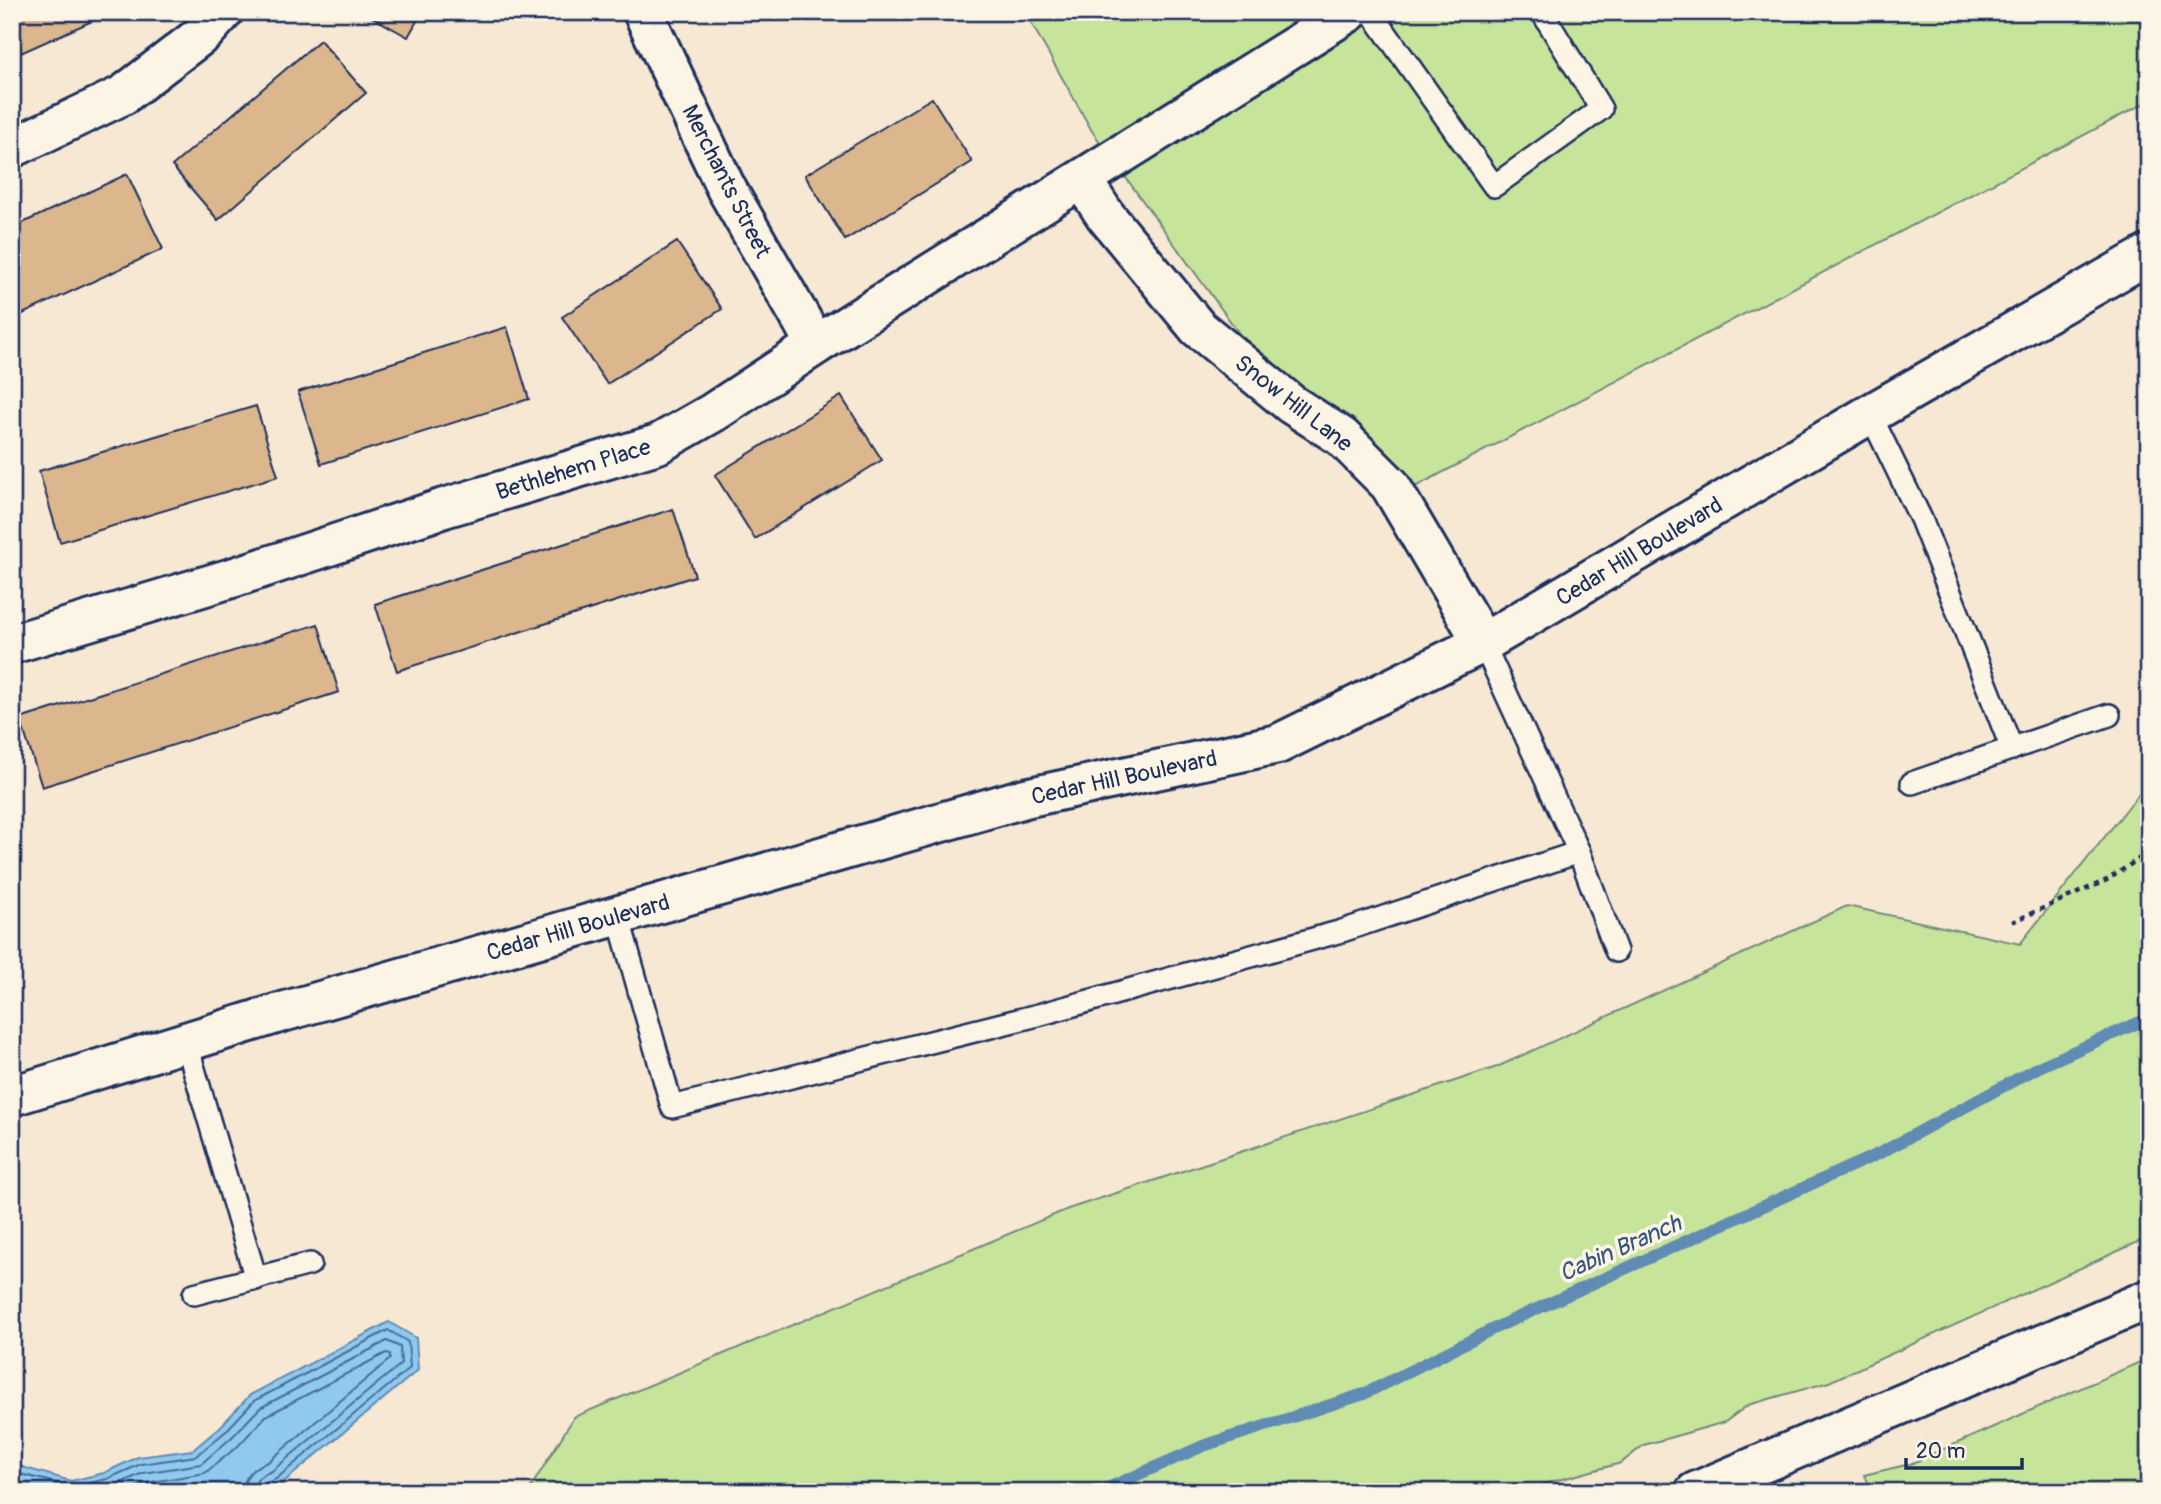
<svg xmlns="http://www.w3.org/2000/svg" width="2161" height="1504" font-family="Pangolin,sans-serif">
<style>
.green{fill:#c7e49b;stroke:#718a7c;stroke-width:2}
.water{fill:#8fc9ee;stroke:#618bb4;stroke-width:2}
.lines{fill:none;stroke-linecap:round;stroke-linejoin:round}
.shore{stroke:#496d98;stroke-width:2}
.stream{stroke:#618bb4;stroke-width:12}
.building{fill:#dcb68d;stroke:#1b2f5e;stroke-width:2}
.lane-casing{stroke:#1b2f5e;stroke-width:26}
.street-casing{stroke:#1b2f5e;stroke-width:44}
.highway-casing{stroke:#1b2f5e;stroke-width:44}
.path{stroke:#1b2f5e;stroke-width:4.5;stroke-dasharray:5 5;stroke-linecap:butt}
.lane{stroke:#fcf5e5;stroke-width:21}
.street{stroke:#fcf5e5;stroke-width:38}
.highway{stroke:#fcf5e5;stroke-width:38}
.labels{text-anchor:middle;stroke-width:7;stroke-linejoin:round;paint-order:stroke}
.street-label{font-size:23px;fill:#1b2f5e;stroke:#fcf5e5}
.water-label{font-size:24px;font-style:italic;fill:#385682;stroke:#fcf5e5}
</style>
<rect width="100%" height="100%" fill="#f6e8d3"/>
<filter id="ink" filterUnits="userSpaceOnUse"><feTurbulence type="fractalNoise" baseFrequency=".0143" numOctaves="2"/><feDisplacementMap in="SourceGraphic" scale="14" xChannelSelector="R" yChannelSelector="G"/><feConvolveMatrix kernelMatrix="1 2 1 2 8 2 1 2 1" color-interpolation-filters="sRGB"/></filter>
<g filter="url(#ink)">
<!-- green -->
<g class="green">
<path d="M1025 12H2149V101L1415 487 1352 447 1265 369 1092 131Z"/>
<path d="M2149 781V1237L1829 1382 1748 1405 1725 1422 1644 1445 1621 1463 1540 1485 1525 1492H528L574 1417 1068 1209 1497 1067 1847 906 2020 944Z"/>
<path d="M2149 1358V1492H1874L1864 1475 1910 1464Z"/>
</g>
<!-- water -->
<path class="water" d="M389 1322 416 1338 418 1370 279 1486 256 1492H12V1464L71 1481 104 1473 138 1457 193 1450 220 1427 250 1395Z"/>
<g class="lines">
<!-- shore -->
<g class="shore">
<path d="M12 1472 72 1487 107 1479 141 1464 196 1456 225 1432 254 1401 388 1330 408 1342 410 1368 276 1479 266 1483 263 1492"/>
<path d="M92 1492 110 1488 143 1473 201 1464 231 1438 260 1408 387 1341 400 1347 401 1364 272 1471C261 1475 254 1479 254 1492"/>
<path d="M126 1492 146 1483 205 1473 238 1446 266 1416 386 1353 390 1354V1359L268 1462C253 1467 244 1475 243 1492"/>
</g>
<!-- stream -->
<path class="stream" d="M1099 1492 1203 1446 1364 1394 1497 1327 1880 1153 2041 1066 2149 1018"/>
</g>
<!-- building -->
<g class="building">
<path d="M12 12H112L12 57Z"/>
<path d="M363 12H422L408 37Z"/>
<path d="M320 40 366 93 218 220 172 166Z"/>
<path d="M932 98 972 162 845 240 805 175Z"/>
<path d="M127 174 163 249 12 319V228Z"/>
<path d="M677 242 722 309 607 384 562 317Z"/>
<path d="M507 327 529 399 321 464 298 392Z"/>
<path d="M841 396 882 460 755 539 715 475Z"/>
<path d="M256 406 278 476 60 542 39 471Z"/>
<path d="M673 509 695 576 397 671 375 604Z"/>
<path d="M318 624 339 692 42 787 20 719Z"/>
</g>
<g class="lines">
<!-- lane casing -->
<g class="lane-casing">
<g id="lane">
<path d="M1371 12 1494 186 1601 109 1542 12"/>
<path d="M1870 414 1921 519 2012 749"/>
<path d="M1483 643 1579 852 1616 951"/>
<path d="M1912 783 2109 715"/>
<path d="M618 916 672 1107 1038 1015 1342 931 1579 852"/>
<path d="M186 1042 256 1279"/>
<path d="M194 1294 310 1264"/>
</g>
</g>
<!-- street casing -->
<g class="street-casing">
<g id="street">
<path d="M643 12 726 188 816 345"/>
<path d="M12 148 123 95 204 33 223 12"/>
<path d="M1082 180 1105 215 1198 328 1291 404 1342 437 1390 485 1483 643"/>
<path d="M12 644 235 577 444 508 658 444 714 412 816 345 1349 12"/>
<path d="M12 1096 279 1013 1025 798 1278 744 1483 643 1870 414 2149 254"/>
</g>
</g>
<!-- highway casing -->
<g class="highway-casing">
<path id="highway" d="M1695 1492 2149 1299"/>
</g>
<!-- path -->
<path class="path" d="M2012 922 2107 880 2149 852"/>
<!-- lane -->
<use href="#lane" class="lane"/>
<!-- street -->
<use href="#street" class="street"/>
<!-- highway -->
<use href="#highway" class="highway"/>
</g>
</g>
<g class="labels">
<!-- street labels -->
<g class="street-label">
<text transform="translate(727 181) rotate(63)" y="8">Merchants Street</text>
<text transform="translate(1294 403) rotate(38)" y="8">Snow Hill Lane</text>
<text transform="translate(573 469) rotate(-17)" y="8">Bethlehem Place</text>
<text transform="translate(1639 551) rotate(-31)" y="8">Cedar Hill Boulevard</text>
<text transform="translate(1124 777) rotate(-12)" y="8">Cedar Hill Boulevard</text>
<text transform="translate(578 927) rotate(-16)" y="8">Cedar Hill Boulevard</text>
</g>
<!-- water labels -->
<g class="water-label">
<text transform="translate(1620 1248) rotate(-24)" y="8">Cabin Branch</text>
</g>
</g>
<!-- margin -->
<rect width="2161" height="1504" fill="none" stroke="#fcf5e5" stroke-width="42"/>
<rect x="21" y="21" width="2119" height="1462" fill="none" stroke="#1b2f5e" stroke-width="2.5" filter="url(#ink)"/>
<!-- scale -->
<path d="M1906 1458v10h116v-10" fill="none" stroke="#1b2f5e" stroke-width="3.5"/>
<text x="1916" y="1458" font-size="21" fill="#1b2f5e" stroke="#fcf5e5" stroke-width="5" paint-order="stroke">20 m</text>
</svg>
